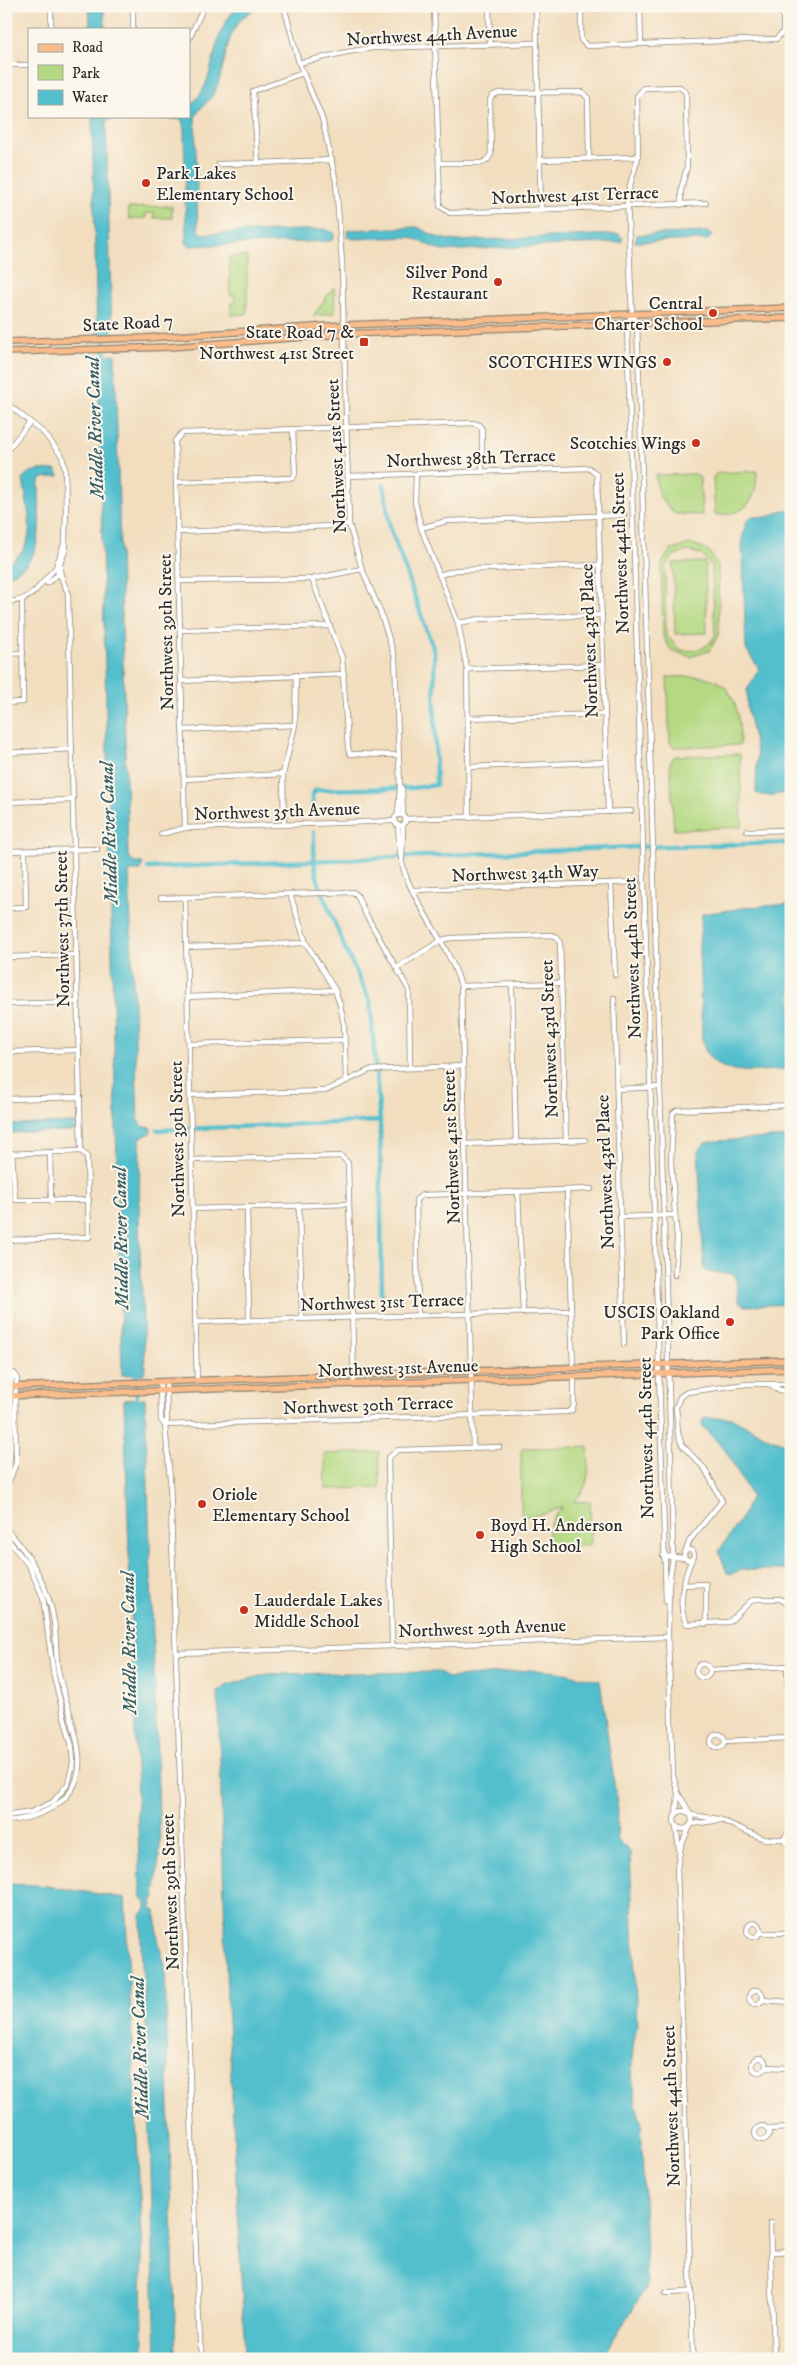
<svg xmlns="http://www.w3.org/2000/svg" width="797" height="2365" font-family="'IM FELL DW Pica',serif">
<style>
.green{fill:#b4d982;stroke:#708256;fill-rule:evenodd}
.water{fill:#53bfcd;stroke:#3f757c}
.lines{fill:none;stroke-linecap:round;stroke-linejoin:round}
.canal{stroke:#53bfcd;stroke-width:4.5}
.minor-casing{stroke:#8e8475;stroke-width:6}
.major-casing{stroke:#8e8475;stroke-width:8}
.minor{stroke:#fff;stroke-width:4.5}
.major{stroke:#f9bc8a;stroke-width:5.5}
.poi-dot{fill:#c8321e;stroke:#fbf7ec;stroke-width:2}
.labels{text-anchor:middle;stroke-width:4;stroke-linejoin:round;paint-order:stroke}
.street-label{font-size:18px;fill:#2b2b2b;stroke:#fbf7ec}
.poi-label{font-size:18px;fill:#2b2b2b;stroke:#fbf7ec;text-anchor:end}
.water-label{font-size:19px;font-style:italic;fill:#395f64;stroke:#fbf7ec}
</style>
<rect width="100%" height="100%" fill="#fbf7ec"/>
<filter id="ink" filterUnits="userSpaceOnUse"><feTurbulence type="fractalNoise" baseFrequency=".02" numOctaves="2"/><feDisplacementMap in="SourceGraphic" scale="10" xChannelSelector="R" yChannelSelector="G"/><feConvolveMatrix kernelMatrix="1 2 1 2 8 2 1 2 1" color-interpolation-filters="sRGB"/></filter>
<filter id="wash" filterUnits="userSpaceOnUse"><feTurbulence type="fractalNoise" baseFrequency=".0096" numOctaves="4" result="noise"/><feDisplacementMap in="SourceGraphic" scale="20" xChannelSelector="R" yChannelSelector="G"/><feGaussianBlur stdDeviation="1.12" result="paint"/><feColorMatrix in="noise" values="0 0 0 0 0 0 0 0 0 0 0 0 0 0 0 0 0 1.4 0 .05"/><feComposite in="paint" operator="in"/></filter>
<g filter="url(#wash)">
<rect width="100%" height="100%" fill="#f2debf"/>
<!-- green -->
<g class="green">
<path d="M172 206V218H154V213H146V218L129 219 128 208Z"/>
<path d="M247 256V314L231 315V303H235V295H230L229 257Z"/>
<path d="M334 287 335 313 313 316Z"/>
<path d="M757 471C757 502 746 515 715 515L713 477 718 473Z"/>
<path d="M696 474 700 478 702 515 675 514 659 496 655 475Z"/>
<path d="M689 544 702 547 709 552 718 566 719 634 709 651 690 657 671 650 663 636 661 565 670 551ZM687 551 701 554 712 566 715 635 710 643 701 649 687 651 679 649 666 635 665 567 673 556Z"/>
<path d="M705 562 707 633 675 634 673 563Z"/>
<path d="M667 677C679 677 691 676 703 677 737 681 740 718 740 745L674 747 670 743Z"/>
<path d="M740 754 742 827 674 830 670 762 675 756Z"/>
<path d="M588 1447C589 1469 591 1487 573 1502L590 1501 591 1543 588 1545 547 1546C546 1530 551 1518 563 1507L544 1514 521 1517V1451L523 1448Z"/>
<path d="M379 1452 380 1488 326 1489 325 1454Z"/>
</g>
<!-- water -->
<g class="water">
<path d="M89 6H104L105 29H90Z"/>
<path d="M240 6H261C221 23 230 59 215 91 210 102 199 107 195 118L198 230 201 234 325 229 334 233V239L330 241 190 246 186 243 184 131 182 119 118 118 106 121 112 334 97 335 92 116H189V105C220 86 206 31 240 6Z"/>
<path d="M417 227 439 238 457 241 619 234 622 237V242L442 251 410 237 354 239 347 237 348 230Z"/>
<path d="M708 232 712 235 708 240 635 242 637 235Z"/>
<path d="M115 354 128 855 134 863H143L140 871H129L138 1120 142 1126 151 1128V1133L140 1138 139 1225 145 1368 144 1374 122 1375 98 373 95 355Z"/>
<path d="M56 470 59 476 43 478 39 481C38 516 49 563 6 576V564C43 546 26 509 23 478 30 468 45 470 56 470Z"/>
<path d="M783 510H791V792C779 793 767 799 756 793L757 754 747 707V690L759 669 746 649 742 540 746 522 751 517H768Z"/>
<path d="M791 904V1069C758 1070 708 1082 702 1038L699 945 702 914 750 907Z"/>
<path d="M75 1123V1130L72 1131 6 1133V1125Z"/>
<path d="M791 1137V1304L745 1306 739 1302 735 1274 707 1272 704 1269 698 1151 705 1143 714 1141Z"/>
<path d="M145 1398 160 1846 155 1896 152 1903V1908L156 1911 158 1940 165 1966 176 2359H156L148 2058 141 1947V1915L146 1909V1903L142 1899 140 1886 124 1400Z"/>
<path d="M706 1418H732L773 1440 791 1444V1570H741L731 1574 727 1573 719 1551 743 1515 751 1496 726 1451 702 1426 703 1419Z"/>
<path d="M530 1670 560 1672 600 1681 618 1811 617 1839 630 1852 637 2027C629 2057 631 2092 641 2121L647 2286 602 2359H251L245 2353 227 2001 218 1692 228 1685 267 1674 440 1672 448 1678Z"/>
<path d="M6 1884 39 1885 125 1898 142 2238 143 2359H6Z"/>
</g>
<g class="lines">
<!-- canal -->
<g class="canal">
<path d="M104 330 105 360"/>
<path d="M313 813 312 795 316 790 412 788 436 785 434 651 390 527 384 485"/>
<path d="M148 868 634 847 791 843"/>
<path d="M380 1121 382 1297"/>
<path d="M157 1130 380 1121 370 1001 344 946 319 884 314 862V832"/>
<path d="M136 1369 137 1404"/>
</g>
</g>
</g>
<g filter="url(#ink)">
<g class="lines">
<!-- minor casing -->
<g class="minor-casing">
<g id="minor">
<path d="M51 6V29"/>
<path d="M133 6V29"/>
<path d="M284 6 299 63 322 118 336 182 342 263 349 524 362 569 381 614 395 658 400 786 398 815"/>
<path d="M434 6 440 206 450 213 706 203"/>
<path d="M489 6 490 44"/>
<path d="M536 6 541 210"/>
<path d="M581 6V40L587 46 776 39 783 32V6"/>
<path d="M640 7 641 43"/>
<path d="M581 10 675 6"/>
<path d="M189 39 204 6"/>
<path d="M299 63 347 52 373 48 537 43"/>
<path d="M6 65H29"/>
<path d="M540 160 638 157"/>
<path d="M258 163 332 160"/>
<path d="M439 163H482L488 159 491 154 490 100 492 96 498 93 582 92 588 98 589 159"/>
<path d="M219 164 258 163 253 91 303 73"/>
<path d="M681 205V190L687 167 686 93 680 87 644 88 637 96 638 157 627 196 632 314 637 324 639 377 671 1459 673 1556 669 1585 668 1637 673 1775 678 1793 690 1813"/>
<path d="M632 314 627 324 666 1601"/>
<path d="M6 403 44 433 62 456 65 469 66 509 65 541 56 567 59 575"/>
<path d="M6 452 30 422"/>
<path d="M416 474 415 502 421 528 458 623 467 669 469 818"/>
<path d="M348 476 589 468 597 475 608 812"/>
<path d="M176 482 293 478 295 474 293 431"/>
<path d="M421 528 447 521 624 515"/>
<path d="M178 532 333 526 349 524"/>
<path d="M65 541C68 552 62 555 60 565 58 574 65 585 68 593L81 1151"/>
<path d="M439 575 457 570 600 565"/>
<path d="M312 579 342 658 348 748 350 754 398 755"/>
<path d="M179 581 312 579 362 569"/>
<path d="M47 583 60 573"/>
<path d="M6 602C37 601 38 583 58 566"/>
<path d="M458 623 480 619 602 615"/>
<path d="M180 630 330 626"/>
<path d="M6 654 23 653"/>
<path d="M467 669 603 665"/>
<path d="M181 681 344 674"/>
<path d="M6 703 23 702 22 601"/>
<path d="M468 718 605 714"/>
<path d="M182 730 295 725"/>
<path d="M6 753 72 749"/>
<path d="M469 767 606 762"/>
<path d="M184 779 283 774"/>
<path d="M400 786 402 789 403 815"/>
<path d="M6 802 73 800"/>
<circle cx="400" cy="820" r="5.5"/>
<path d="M405 819 631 811"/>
<path d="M284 824 283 774 295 725 296 675"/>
<path d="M398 826C399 844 400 862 407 879 423 917 449 946 461 986L473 1447"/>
<path d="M185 828 175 441 182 433 474 423 479 425 482 429V470"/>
<path d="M747 831 791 830"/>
<path d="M161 834 185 828 394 821"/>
<path d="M6 851 97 849"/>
<path d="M402 860 403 825"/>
<path d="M611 884 615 975"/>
<path d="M413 890 637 882"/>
<path d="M290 894 306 943 335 990 340 1005 344 1024 346 1079"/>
<path d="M161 898 353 892 357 895 365 913 409 990 410 1067"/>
<path d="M185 898 197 1381"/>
<path d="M6 908 26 907 25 851"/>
<path d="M186 947 306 943"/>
<path d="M6 957 77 955"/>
<path d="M398 967 442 940 451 938 552 935 557 937 560 943 566 1141"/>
<path d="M461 986 561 983"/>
<path d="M512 986 516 1143"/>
<path d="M188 997 335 990"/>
<path d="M614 998 624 1344"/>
<path d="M6 1004 78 1002"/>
<path d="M189 1044 344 1040"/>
<path d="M6 1052 79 1050"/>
<path d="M617 1089 659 1087"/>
<path d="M190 1095 325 1091 370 1070 463 1066"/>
<path d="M6 1099 80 1097"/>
<path d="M465 1144 585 1140"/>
<path d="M50 1152 51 1201"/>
<path d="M12 1153 15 1200H89"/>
<path d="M6 1154 81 1151"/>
<path d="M191 1160 341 1156 348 1163 354 1385"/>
<path d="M567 1190 573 1368"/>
<path d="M518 1191 523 1313"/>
<path d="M299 1207 302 1319"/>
<path d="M247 1208 249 1320"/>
<path d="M193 1209 348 1204"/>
<path d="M620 1217 675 1215"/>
<path d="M6 1240 89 1237 87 1156 81 1151"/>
<path d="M675 1275 677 1238 671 1162 673 1113 677 1110 791 1105"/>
<path d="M418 1315 416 1200 422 1195 591 1189"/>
<path d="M195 1322 571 1311"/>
<path d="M166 1381 167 1420 165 1425 170 1479 195 2229 200 2343 204 2359"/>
<path d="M160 1382 161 1420 165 1425"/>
<path d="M769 1384 780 1390 791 1392"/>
<path d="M165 1425 567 1412 572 1410 574 1404V1377"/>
<path d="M6 1473C18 1441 0 1405 14 1373L17 1377 15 1396 16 1463 6 1489"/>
<path d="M6 1529C30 1554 49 1587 54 1622 57 1639 55 1657 59 1675 65 1701 77 1729 79 1756 83 1800 43 1818 6 1821"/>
<path d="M6 1537 29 1566 43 1597 54 1677 72 1747 73 1763 68 1784 53 1802 31 1812 6 1816"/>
<circle cx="689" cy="1555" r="5"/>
<path d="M686 1550 690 1540 722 1501 705 1469 682 1445 678 1433 676 1407 680 1397 687 1392 746 1384H791"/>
<path d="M663 1556 684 1558"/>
<path d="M692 1559C684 1577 676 1606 687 1624L729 1622 751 1601 757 1599H780L791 1605"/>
<path d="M683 1585 706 1584V1624"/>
<path d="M392 1644 388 1458 398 1450 499 1447"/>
<path d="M177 1653 668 1637"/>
<circle cx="703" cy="1671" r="7"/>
<path d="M787 1666 791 1777"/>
<path d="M710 1670 791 1666"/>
<circle cx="718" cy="1741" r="7"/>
<path d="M725 1741 791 1738"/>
<circle cx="683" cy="1820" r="9"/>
<path d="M676 1814 678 1794"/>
<path d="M691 1815 719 1819 764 1839H785"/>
<path d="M692 1824 721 1820"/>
<path d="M690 1826 681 1846 677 1868 693 2359"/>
<path d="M676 1827 679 1849"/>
<path d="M791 1831 786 1835 785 1841 791 1847"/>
<circle cx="754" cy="1930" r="7"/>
<path d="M761 1933H791"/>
<circle cx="756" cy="1997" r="7"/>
<path d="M762 2000 791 2002"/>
<circle cx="759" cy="2065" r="7"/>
<path d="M766 2067 791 2068"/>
<circle cx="762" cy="2133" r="7"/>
<path d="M768 2129 791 2128"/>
<path d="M770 2223 774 2359"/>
<path d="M771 2252 791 2251"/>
<path d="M666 2293 691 2292"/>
</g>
</g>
<!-- major casing -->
<g class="major-casing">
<g id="major">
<path d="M6 342 144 338 344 325 791 308"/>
<path d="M6 352 170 347 344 334 791 318"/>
<path d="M6 1387 791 1360"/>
<path d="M6 1396 791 1369"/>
</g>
</g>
<!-- minor -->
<use href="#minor" class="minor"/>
<!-- major -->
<use href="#major" class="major"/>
</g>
</g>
<!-- markers -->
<g class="poi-dot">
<circle cx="146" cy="183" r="5"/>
<circle cx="498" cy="282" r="5"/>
<circle cx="713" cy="313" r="5"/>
<rect x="359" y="337" width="10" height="10" rx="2.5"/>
<circle cx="667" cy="362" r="5"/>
<circle cx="696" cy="443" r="5"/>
<circle cx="730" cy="1322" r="5"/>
<circle cx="202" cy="1504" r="5"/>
<circle cx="480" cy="1535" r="5"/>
<circle cx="244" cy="1610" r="5"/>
</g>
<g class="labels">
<!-- street labels -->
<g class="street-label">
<text transform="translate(432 35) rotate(-3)" y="6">Northwest 44th Avenue</text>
<text transform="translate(575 195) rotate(-2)" y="6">Northwest 41st Terrace</text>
<text transform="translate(128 323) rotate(-3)" y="6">State Road 7</text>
<text transform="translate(336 456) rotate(-93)" y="6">Northwest 41st Street</text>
<text transform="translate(471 458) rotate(-2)" y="6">Northwest 38th Terrace</text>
<text transform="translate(620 553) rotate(-92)" y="6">Northwest 44th Street</text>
<text transform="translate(166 632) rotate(-91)" y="6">Northwest 39th Street</text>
<text transform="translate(589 641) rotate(-92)" y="6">Northwest 43rd Place</text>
<text transform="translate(277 811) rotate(-2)" y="6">Northwest 35th Avenue</text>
<text transform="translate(525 873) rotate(-2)" y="6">Northwest 34th Way</text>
<text transform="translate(62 929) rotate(-91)" y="6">Northwest 37th Street</text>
<text transform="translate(632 958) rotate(-92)" y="6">Northwest 44th Street</text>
<text transform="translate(549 1039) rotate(-92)" y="6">Northwest 43rd Street</text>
<text transform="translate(177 1139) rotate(-91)" y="6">Northwest 39th Street</text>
<text transform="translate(451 1147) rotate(-92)" y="6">Northwest 41st Street</text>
<text transform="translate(605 1172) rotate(-92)" y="6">Northwest 43rd Place</text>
<text transform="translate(382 1302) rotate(-2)" y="6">Northwest 31st Terrace</text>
<text transform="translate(398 1368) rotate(-2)" y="6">Northwest 31st Avenue</text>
<text transform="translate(368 1405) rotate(-2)" y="6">Northwest 30th Terrace</text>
<text transform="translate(646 1438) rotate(-91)" y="6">Northwest 44th Street</text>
<text transform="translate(482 1628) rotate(-2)" y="6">Northwest 29th Avenue</text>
<text transform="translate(170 1892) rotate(-92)" y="6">Northwest 39th Street</text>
<text transform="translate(671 2106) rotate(-92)" y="6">Northwest 44th Street</text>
</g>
<!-- poi labels -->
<g class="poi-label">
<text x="156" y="179" text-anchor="start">Park Lakes<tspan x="156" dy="21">Elementary School</tspan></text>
<text x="488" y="278">Silver Pond<tspan x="488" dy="21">Restaurant</tspan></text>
<text x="703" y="309">Central<tspan x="703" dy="21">Charter School</tspan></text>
<text x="354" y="338">State Road 7 &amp;<tspan x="354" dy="21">Northwest 41st Street</tspan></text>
<text x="657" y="368">SCOTCHIES WINGS</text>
<text x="686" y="449">Scotchies Wings</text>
<text x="720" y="1318">USCIS Oakland<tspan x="720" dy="21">Park Office</tspan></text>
<text x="212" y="1500" text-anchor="start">Oriole<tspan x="212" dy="21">Elementary School</tspan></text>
<text x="490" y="1531" text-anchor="start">Boyd H. Anderson<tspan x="490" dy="21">High School</tspan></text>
<text x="254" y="1606" text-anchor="start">Lauderdale Lakes<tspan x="254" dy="21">Middle School</tspan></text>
</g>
<!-- water labels -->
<g class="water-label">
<text transform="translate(94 428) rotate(-92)" y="7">Middle River Canal</text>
<text transform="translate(108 833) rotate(-92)" y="7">Middle River Canal</text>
<text transform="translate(120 1238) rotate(-91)" y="7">Middle River Canal</text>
<text transform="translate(128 1643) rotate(-91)" y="7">Middle River Canal</text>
<text transform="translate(139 2048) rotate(-92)" y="7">Middle River Canal</text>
</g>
</g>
<!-- margin -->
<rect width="797" height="2365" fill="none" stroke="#fbf7ec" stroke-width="25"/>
<!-- legend -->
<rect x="28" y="28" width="162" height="90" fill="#fbf7ec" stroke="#a8a59f"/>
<rect x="38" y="44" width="25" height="8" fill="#f9bc8a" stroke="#a8a59f"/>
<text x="72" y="52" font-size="15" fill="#2b2b2b">Road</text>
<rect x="38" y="65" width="25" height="15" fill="#b4d982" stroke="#a8a59f"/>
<text x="72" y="78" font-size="15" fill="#2b2b2b">Park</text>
<rect x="38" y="90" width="25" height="15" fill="#53bfcd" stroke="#a8a59f"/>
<text x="72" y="102" font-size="15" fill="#2b2b2b">Water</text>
</svg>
